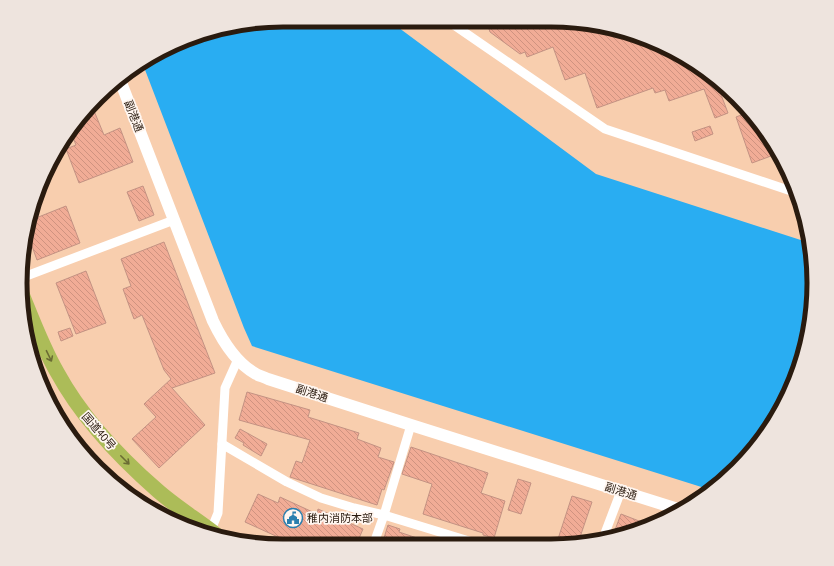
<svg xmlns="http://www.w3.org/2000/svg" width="834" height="566" font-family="'PT Sans','Noto Sans JP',sans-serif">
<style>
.water{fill:#29adf2}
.building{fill:url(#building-back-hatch);stroke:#c39283}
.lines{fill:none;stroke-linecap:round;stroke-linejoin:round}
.minor{stroke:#fff;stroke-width:9}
.tertiary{stroke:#fff;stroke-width:12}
.trunk{stroke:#acbc58;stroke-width:15}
.oneway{stroke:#6b6c34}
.labels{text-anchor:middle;stroke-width:3.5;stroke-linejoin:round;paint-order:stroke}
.street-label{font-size:11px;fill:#2a1b0f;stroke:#fff6f0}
.poi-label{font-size:11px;fill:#2a1b0f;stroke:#fff6f0;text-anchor:start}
.rim{fill:none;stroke:#2a1b0f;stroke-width:5}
</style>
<defs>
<pattern id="building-back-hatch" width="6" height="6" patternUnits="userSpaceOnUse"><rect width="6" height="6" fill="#f1ac96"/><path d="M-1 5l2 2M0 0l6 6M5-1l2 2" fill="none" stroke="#cf9380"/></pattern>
</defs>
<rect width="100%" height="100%" fill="#f8ceae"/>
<!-- water -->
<path class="water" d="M283 20 391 22 596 174 810 243 814 283 809 334 794 383 770 429 737 469 711 490 252 346 244 328 142 62 199 34Z"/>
<!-- building -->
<g class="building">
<path d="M487 23 602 25 668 47 714 81 719 93 720 92 728 113 715 118 704 89 669 101 665 90 655 93 653 88 597 108 585 73 565 80 553 47 527 57 525 52 520 54 490 32Z"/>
<path d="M92 106 104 135 120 128 133 162 79 183 66 149 76 145 70 130 74 123Z"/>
<path d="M749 112 760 125 771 156 752 163 736 117Z"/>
<path d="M710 126 713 134 695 141 692 132Z"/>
<path d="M143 186 154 215 139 221 127 192Z"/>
<path d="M66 206 80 243 37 260 28 235 31 220Z"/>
<path d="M164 242 215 373 172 388 205 425 159 468 132 439 156 417 144 404 171 379 164 370 142 315 134 319 123 289 131 286 121 259Z"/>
<path d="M86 271 106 323 76 334 56 283Z"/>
<path d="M70 328 73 336 61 341 58 332Z"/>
<path d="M247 392 310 410 308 417 359 433 357 439 381 448 378 457 394 462 384 490 382 489 377 505 290 477 296 461 302 463 310 440 239 420Z"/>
<path d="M240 429 267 444 261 456 243 445 244 443 235 438Z"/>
<path d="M411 447 488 473 481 493 505 501 494 538 483 535V533L423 514 432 484 402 474Z"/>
<path d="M518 479 531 483 521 514 508 510Z"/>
<path d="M258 494 278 503 280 497 317 514 318 509 363 529 357 543 289 542 245 522Z"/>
<path d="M572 496 592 502 578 543 556 545Z"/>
<path d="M621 514 652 526 612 538Z"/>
<path d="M388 525 400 529 399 532 429 542V544H403L384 538Z"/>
</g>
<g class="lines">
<!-- minor -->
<g class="minor">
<path d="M451 23 605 129 797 193"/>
<path d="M21 278 174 220"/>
<path d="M222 444 287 482 321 498 354 508 384 515 482 545"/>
<path d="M211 530 218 513 225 388 238 359"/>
<path d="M602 541 621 491"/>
<path d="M374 543 384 515 411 425"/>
</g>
<!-- tertiary -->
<path class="tertiary" d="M120 80 213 321C223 342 236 363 256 374 260 376 264 377 268 379L411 425 681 510"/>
<!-- trunk -->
<path class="trunk" d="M22 294C33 321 43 348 57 372 82 418 118 456 157 490 176 507 198 520 218 536"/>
</g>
<!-- one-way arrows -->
<defs><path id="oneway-shaft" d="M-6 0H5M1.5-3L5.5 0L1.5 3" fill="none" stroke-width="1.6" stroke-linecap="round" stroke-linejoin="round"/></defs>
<g class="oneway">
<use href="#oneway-shaft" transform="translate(49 356) rotate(64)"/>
<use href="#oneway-shaft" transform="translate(125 460) rotate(45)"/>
</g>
<!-- icons -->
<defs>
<g id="civic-ring" transform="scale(1)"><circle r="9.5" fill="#fff6f0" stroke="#2b7faf" stroke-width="1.5"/><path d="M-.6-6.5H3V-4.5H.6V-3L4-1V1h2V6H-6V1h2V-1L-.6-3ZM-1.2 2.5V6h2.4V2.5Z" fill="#2b7faf"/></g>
</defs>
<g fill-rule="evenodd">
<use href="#civic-ring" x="293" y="518"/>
</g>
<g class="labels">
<!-- street labels -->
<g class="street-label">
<text transform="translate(134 116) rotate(69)" y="4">副港通</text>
<text transform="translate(312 393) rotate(18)" y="4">副港通</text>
<text transform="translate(99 431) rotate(49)" y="4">国道40号</text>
<text transform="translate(621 491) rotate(17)" y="4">副港通</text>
</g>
<!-- poi labels -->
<g class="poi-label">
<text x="307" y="522">稚内消防本部</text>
</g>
</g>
<!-- crop -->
<path d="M0 0H834V566H0ZM283 27H551A256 256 0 0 1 807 283V283A256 256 0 0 1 551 539H283A256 256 0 0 1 27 283V283A256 256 0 0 1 283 27Z" fill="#eee4de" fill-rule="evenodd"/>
<path class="rim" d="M283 27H551A256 256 0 0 1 807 283V283A256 256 0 0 1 551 539H283A256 256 0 0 1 27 283V283A256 256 0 0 1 283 27Z"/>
</svg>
